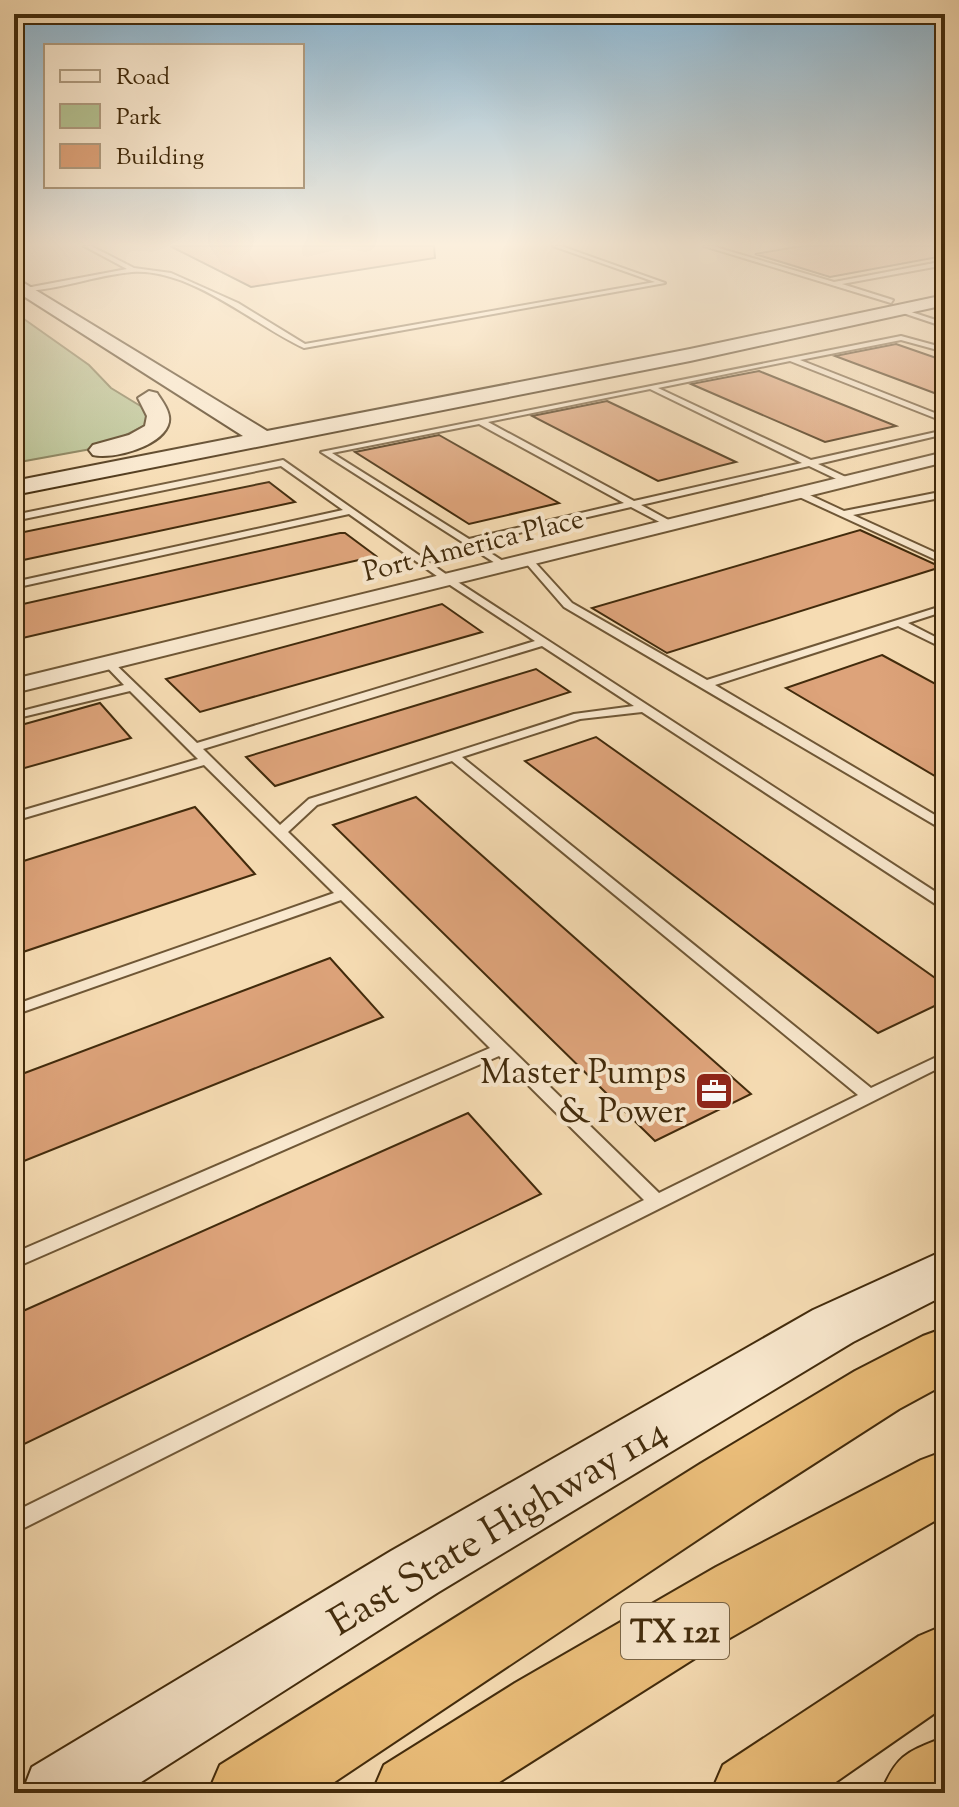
<svg xmlns="http://www.w3.org/2000/svg" width="959" height="1807" font-family="'Sorts Mill Goudy',serif">
<style>
.green{fill:#b5c292;stroke:#7c764f;stroke-width:2}
.building{fill:#dda37a;stroke:#422b0c;stroke-width:2}
.lines{fill:none;stroke-linecap:round;stroke-linejoin:round}
.lane-casing{stroke:#6f5736;stroke-width:4}
.street-casing{stroke:#6f5736;stroke-width:4}
.secondary-casing{stroke:#422b0c;stroke-width:4}
.highway-casing{stroke:#422b0c;stroke-width:4}
.lane{fill:#f9e8ce;fill-rule:evenodd}
.street{fill:#f9e8ce;fill-rule:evenodd}
.secondary{fill:#f9e8ce;fill-rule:evenodd}
.highway{fill:#ebbe7a;fill-rule:evenodd}
.labels{text-anchor:middle;stroke-width:8;stroke-linejoin:round;paint-order:stroke}
.far-street-label{font-size:28px;fill:#422b0c;stroke:#f9e8ce}
.shield{fill:#f9e8ce;stroke:#796446;stroke-width:2}
.shield-label{font-size:32px;font-weight:bold;fill:#422b0c}
.poi-label{font-size:34px;fill:#422b0c;stroke:#f9e8ce;text-anchor:end}
.near-street-label{font-size:40px;fill:#422b0c;stroke:#f9e8ce}
</style>
<rect width="100%" height="100%" fill="#f6dcb3"/>
<filter id="stains"><feTurbulence type="fractalNoise" baseFrequency=".0025" numOctaves="4"/><feColorMatrix values="0 0 0 0 .2 0 0 0 0 .09 0 0 0 0 .02 0 0 0 .5 -.17"/></filter>
<radialGradient id="worn" r=".72"><stop offset=".6" stop-color="#630" stop-opacity="0"/><stop offset="1" stop-color="#630" stop-opacity=".3"/></radialGradient>
<!-- green -->
<path class="green" d="M14 312 89 365 111 388 147 410 148 424 102 447 14 463Z"/>
<!-- building -->
<g class="building">
<path d="M170 246H434L435 258 251 287Z"/>
<path d="M802 246H937L938 257 830 277 755 254Z"/>
<path d="M896 344 945 361V397L835 356Z"/>
<path d="M759 371 764 373 896 426 825 442 691 384Z"/>
<path d="M607 401 736 462 658 481 532 416Z"/>
<path d="M439 435 559 503 469 524 355 452Z"/>
<path d="M269 482 295 502 14 562V534Z"/>
<path d="M860 530 941 567 667 653 592 608Z"/>
<path d="M340 533H345L376 556 14 640V606Z"/>
<path d="M442 604 482 632 200 712 166 679Z"/>
<path d="M882 655 945 689V782L786 688Z"/>
<path d="M536 669 570 692 275 786 246 757Z"/>
<path d="M100 703 131 738 14 771V727Z"/>
<path d="M596 737 945 985V1001L878 1033 525 761Z"/>
<path d="M416 797 751 1094 655 1141 333 825Z"/>
<path d="M195 807 255 874 14 955V864Z"/>
<path d="M330 958 383 1017 14 1165V1077Z"/>
<path d="M468 1113 541 1194 14 1449V1315Z"/>
</g>
<g class="lines">
<!-- lane casing -->
<g class="lane-casing">
<g id="lane">
<path d="M84 246H91L134 268 171 273 238 303 305 344 655 282 553 246H561L665 283 304 348C254 325 191 268 132 272 96 275 60 290 24 291L26 288 127 269Z"/>
<path d="M704 246H712L834 282 945 261V265L842 284 893 300 891 303Z"/>
<path d="M899 308 945 323V327L897 311Z"/>
<path d="M901 336 945 348V352L901 340 800 360 945 417V422L790 361 658 388 811 460 945 430V434L818 464 850 479 851 481 847 484 809 466 641 505 674 523 676 525 671 528 631 507 475 543 506 563V567L503 568 321 452ZM650 389 802 463 634 501 488 422ZM479 424 624 503 469 539 332 453Z"/>
<path d="M283 460 450 577 945 898V908L940 907 642 712 580 719 462 757 871 1088 945 1053V1065L14 1533V1512L644 1200 499 1056 14 1268V1253L490 1048 341 900 14 1015V1005L334 893 204 765 14 821V813L198 759 130 691 14 719V713L124 685 103 663 108 660 112 661 197 743 535 641 444 581 349 514 14 588V582L343 510 281 466 14 521V515ZM542 646 634 706 574 714 309 799 280 825 203 749ZM452 761 858 1095 659 1193 288 832 317 805Z"/>
<path d="M795 491H801L844 511 945 491V497L853 515 945 557V564L795 495Z"/>
<path d="M528 557 531 558 572 603 707 680 945 605V611L908 623 945 642V649L898 626 715 685 945 821V831L564 607 525 562V558Z"/>
</g>
</g>
<!-- street casing -->
<g class="street-casing">
<path id="street" d="M945 452V462L14 693V679Z"/>
</g>
<!-- secondary casing -->
<g class="secondary-casing">
<g id="secondary">
<path d="M14 277 267 431 690 349 945 295V305L690 361 14 495V481L243 436 14 290Z"/>
<path d="M149 391 157 393C162 401 171 412 169 422 164 446 113 460 93 455L89 450 93 445 129 435 145 426 147 416 138 398Z"/>
<path d="M945 1250V1295L853 1342 437 1593 124 1793H22L32 1767 391 1551 813 1310Z"/>
</g>
</g>
<!-- highway casing -->
<g class="highway-casing">
<g id="highway">
<path d="M945 1328V1384L899 1409 748 1506 318 1793H208L220 1765 700 1464 855 1371 923 1336Z"/>
<path d="M945 1451V1515L700 1655 482 1793H372L384 1765 515 1683 716 1567 921 1460Z"/>
<path d="M945 1625V1706L820 1793H711L723 1765 919 1636Z"/>
<path d="M945 1737V1793H881C897 1754 907 1752 945 1737Z"/>
</g>
</g>
<!-- lane -->
<use href="#lane" class="lane"/>
<!-- street -->
<use href="#street" class="street"/>
<!-- secondary -->
<use href="#secondary" class="secondary"/>
<!-- highway -->
<use href="#highway" class="highway"/>
</g>
<!-- sky -->
<linearGradient id="sky" x2="0" y2="1"><stop stop-color="#8ab6d3"/><stop offset="0.49" stop-color="#fbefdd"/><stop offset="1" stop-color="#fbefdd" stop-opacity="0"/></linearGradient>
<rect width="959" height="499" fill="url(#sky)"/>
<!-- icons -->
<defs>
<g id="office-square" transform="scale(2)"><rect x="-9" y="-9" width="18" height="18" rx="4" fill="#8f2418" stroke="#f9e8ce"/><path d="M-6-3h4V-5.5h4V-3h4V5H-6ZM-1-4.5V-3h2v-1.5ZM-6 0V1H6V0Z" fill="#fff"/></g>
</defs>
<g fill-rule="evenodd">
<use href="#office-square" x="714" y="1091"/>
</g>
<g class="labels">
<!-- far-street labels -->
<g class="far-street-label">
<text transform="translate(473 544) rotate(-14)" y="10">Port America Place</text>
</g>
<!-- shield labels -->
<rect class="shield" x="621" y="1603" width="108" height="56" rx="6"/>
<g class="shield-label">
<text x="675" y="1642">TX 121</text>
</g>
<!-- poi labels -->
<g class="poi-label">
<text x="686" y="1083">Master Pumps<tspan x="686" dy="39">&amp; Power</tspan></text>
</g>
<!-- near-street labels -->
<g class="near-street-label">
<text transform="translate(497 1525) rotate(-31)" y="14">East State Highway 114</text>
</g>
</g>
<!-- margin -->
<rect width="959" height="1807" fill="none" stroke="#f6dcb3" stroke-width="48"/>
<rect x="16" y="16" width="927" height="1775" fill="none" stroke="#422b0c" stroke-width="4"/>
<rect x="24" y="24" width="911" height="1759" fill="none" stroke="#422b0c" stroke-width="2"/>
<!-- legend -->
<rect x="44" y="44" width="260" height="144" fill="#f9e8ce" stroke="#b09c80" stroke-width="2"/>
<rect x="60" y="70" width="40" height="12" fill="#f9e8ce" stroke="#b09c80" stroke-width="2"/>
<text x="116" y="84" font-size="24" fill="#422b0c">Road</text>
<rect x="60" y="104" width="40" height="24" fill="#b5c292" stroke="#b09c80" stroke-width="2"/>
<text x="116" y="124" font-size="24" fill="#422b0c">Park</text>
<rect x="60" y="144" width="40" height="24" fill="#dda37a" stroke="#b09c80" stroke-width="2"/>
<text x="116" y="164" font-size="24" fill="#422b0c">Building</text>
<rect width="100%" height="100%" filter="url(#stains)"/>
<rect width="100%" height="100%" fill="url(#worn)"/>
</svg>
